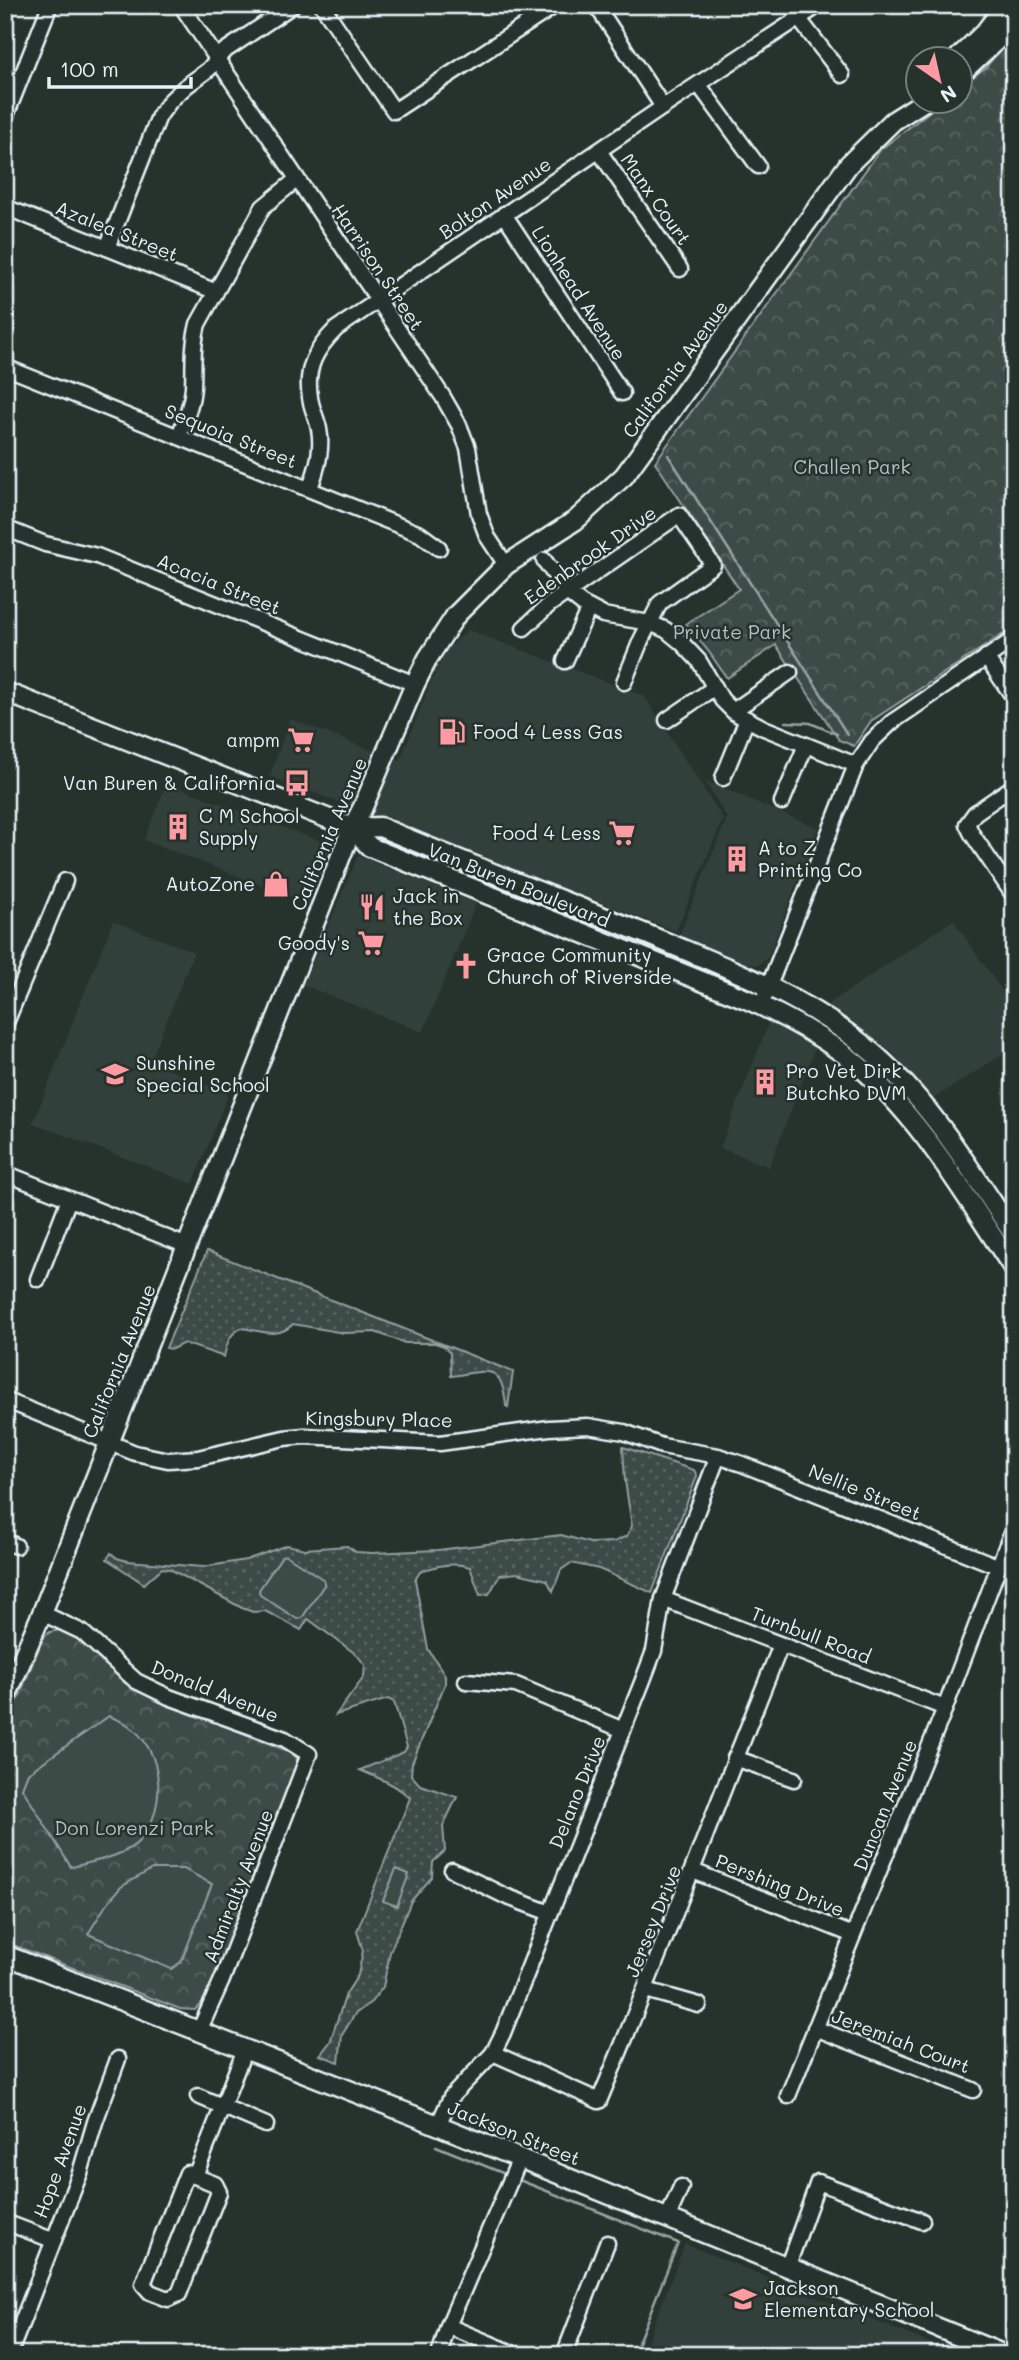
<svg xmlns="http://www.w3.org/2000/svg" width="1019" height="2360" font-family="Mali,sans-serif">
<style>
.built{fill:#333f3a}
.grass{fill:url(#grass-dots);stroke:#939ea0;stroke-width:2}
.park{fill:url(#park-crowns);stroke:#939ea0;stroke-width:2}
.pitch{fill:#3e4b47;stroke:#939ea0;stroke-width:2}
.lines{fill:none;stroke-linecap:round;stroke-linejoin:round}
.stream{stroke:#98a3a5;stroke-width:2.5}
.minor-casing{stroke:#e8f1f8;stroke-width:19}
.major-casing{stroke:#e8f1f8;stroke-width:23}
.minor{stroke:#26332d;stroke-width:14}
.major{stroke:#26332d;stroke-width:18}
.labels{text-anchor:middle;stroke-width:5;stroke-linejoin:round;paint-order:stroke}
.street-label{font-size:19px;fill:#e8f1f8;stroke:#26332d}
.park-label{font-size:19px;fill:#b5bfc3;stroke:#26332d}
.poi-label{font-size:19px;fill:#e8f1f8;stroke:#26332d;text-anchor:start}
</style>
<defs>
<pattern id="grass-dots" width="8" height="8" patternUnits="userSpaceOnUse" patternTransform="scale(1.75)"><rect width="8" height="8" fill="#3e4b47"/><path d="M2 2h.1M6 6h.1" fill="none" stroke="#5a6562" stroke-width="1.8" stroke-linecap="round"/></pattern>
<pattern id="park-crowns" width="20" height="18" patternUnits="userSpaceOnUse" patternTransform="scale(1.75)"><rect width="20" height="18" fill="#3e4b47"/><path d="M2 6a3 3 0 1 1 6 0M12 15a3 3 0 1 1 6 0" fill="none" stroke="#5a6562"/></pattern>
</defs>
<rect width="100%" height="100%" fill="#26332d"/>
<filter id="ink" filterUnits="userSpaceOnUse"><feTurbulence type="fractalNoise" baseFrequency=".0143" numOctaves="2"/><feDisplacementMap in="SourceGraphic" scale="14" xChannelSelector="R" yChannelSelector="G"/><feConvolveMatrix kernelMatrix="1 2 1 2 8 2 1 2 1" color-interpolation-filters="sRGB"/></filter>
<g filter="url(#ink)">
<!-- built -->
<g class="built">
<path d="M468 630 644 696 723 819 676 931 270 776 290 719 400 761 429 687 446 651Z"/>
<path d="M705 781 818 828 768 957 758 965 746 963 679 936 727 818Z"/>
<path d="M167 783 330 845 309 904 144 840Z"/>
<path d="M358 856 476 903 423 1032 303 985Z"/>
<path d="M953 920 1014 1008V1047L933 1099 890 1050 827 1005Z"/>
<path d="M113 921 194 952 150 1062 228 1094 193 1184 33 1123Z"/>
<path d="M771 1017 816 1045 769 1167 720 1148Z"/>
<path d="M685 2244 959 2355H642Z"/>
</g>
<!-- grass -->
<g class="grass">
<path d="M207 1251 513 1372 508 1407 506 1406C502 1362 488 1371 451 1376L450 1353 444 1346 435 1343H405L375 1332 344 1333 293 1324C278 1340 260 1330 241 1328 228 1335 227 1344 224 1357L184 1343 172 1349 166 1348Z"/>
<path d="M623 1447 694 1470 697 1476 652 1593 599 1569 571 1563 561 1570 553 1591 547 1580 517 1573 500 1575 489 1594 480 1595 470 1567C454 1562 435 1566 420 1572L415 1580 428 1649 445 1675V1684L412 1763 411 1775 420 1785 457 1797 443 1826 445 1851 433 1862 432 1877 411 1901 390 1952 383 1987 371 2002 355 2014 342 2035 339 2062 320 2055 330 2042 346 1994 358 1975 363 1951 357 1931 410 1798C396 1784 378 1778 360 1770L404 1752 407 1747 394 1702 388 1699 336 1715 364 1677 365 1665 357 1655 308 1619 301 1630 265 1611 253 1612 242 1608 170 1569 162 1568 144 1584 107 1559 111 1553 117 1558 127 1561 203 1567 246 1560 287 1545 305 1549 347 1546 356 1552 372 1553 438 1550 561 1535 590 1543 614 1542 627 1536 632 1526 625 1481Z"/>
</g>
<!-- park -->
<g class="park">
<path d="M1014 33V627L871 721 854 746 839 740 776 645 727 678 709 652 686 624 739 589 655 462 881 149 942 102H960V87L986 67Z"/>
<path d="M59 1630 86 1642 125 1683 138 1690 290 1752 297 1758 296 1772 206 1998 195 2010 180 2009 5 1942V1731L43 1638 50 1632Z"/>
</g>
<!-- pitch -->
<g class="pitch">
<path d="M286 1555 324 1580V1585L302 1618 297 1619 260 1595 259 1590 282 1556Z"/>
<path d="M109 1716C115 1719 123 1721 128 1725 164 1750 168 1808 140 1840 127 1856 91 1862 71 1867L22 1788 28 1773Z"/>
<path d="M152 1869H184L212 1884 181 1962 171 1969 88 1934 106 1905 121 1887Z"/>
<path d="M396 1869 409 1874 397 1906 383 1901Z"/>
</g>
<g class="lines">
<!-- stream -->
<g class="stream">
<path d="M668 455 847 734"/>
<path d="M786 722 810 723 837 734"/>
<path d="M436 2146 505 2174"/>
<path d="M519 2180 678 2243 633 2355"/>
</g>
<!-- minor casing -->
<g class="minor-casing">
<g id="minor">
<path d="M181 5 443 397 459 425 468 448 479 514 487 536 506 565"/>
<path d="M322 5 394 111 556 5"/>
<path d="M596 5 663 107"/>
<path d="M799 19 842 75"/>
<path d="M699 85 758 166"/>
<path d="M5 118 50 5"/>
<path d="M599 151 680 269"/>
<path d="M5 207 214 291"/>
<path d="M504 214 622 393"/>
<path d="M107 248 159 116 171 100 185 87 209 69 223 52 293 5"/>
<path d="M5 367 420 534 439 548"/>
<path d="M179 436C185 420 192 404 193 387 194 365 192 345 198 324L263 207 296 180"/>
<path d="M310 488C317 469 323 449 319 429 317 418 311 408 310 397 305 368 316 349 336 329L663 107 819 5"/>
<path d="M5 528 45 544 97 556 415 684"/>
<path d="M544 560 567 592 582 604 603 615 650 623 666 630 682 643 699 661 722 700 735 713 764 728 856 765"/>
<path d="M524 628 549 605 679 515 713 565 660 603 641 640 624 682"/>
<path d="M986 657 1014 698"/>
<path d="M565 661 589 608"/>
<path d="M733 711 790 672"/>
<path d="M667 720 715 687"/>
<path d="M723 778 747 719"/>
<path d="M1014 786 975 813 967 824 972 834 1014 896"/>
<path d="M782 802 806 745"/>
<path d="M761 1006 856 765 872 741 892 722 1014 639"/>
<path d="M5 1025 65 881"/>
<path d="M5 1173 187 1246"/>
<path d="M38 1279 69 1199"/>
<path d="M5 1400 135 1453 168 1460 198 1458 284 1438 304 1436 440 1443 549 1428 588 1426 624 1432 662 1446 718 1456 742 1464 997 1566"/>
<path d="M5 1541 16 1546"/>
<path d="M663 1599 945 1708"/>
<path d="M42 1613 82 1632 136 1681 169 1697 285 1739 309 1754 222 1980 199 2031"/>
<path d="M466 1681 516 1685 623 1730"/>
<path d="M735 1758 794 1779"/>
<path d="M452 1870 505 1896 550 1913"/>
<path d="M693 1871 853 1935"/>
<path d="M646 1990 699 2005"/>
<path d="M815 2028 973 2090"/>
<path d="M493 2053 599 2101C663 1950 719 1797 781 1645"/>
<path d="M198 2096 266 2125"/>
<path d="M788 2096 945 1708 1014 1526"/>
<path d="M438 2125 451 2097 493 2053 503 2033 643 1680 654 1651 663 1599 718 1456"/>
<path d="M187 2173 215 2184 219 2192 179 2294 168 2299 150 2292 143 2284Z"/>
<path d="M195 2176 245 2049"/>
<path d="M667 2219 681 2187"/>
<path d="M5 2222 52 2240"/>
<path d="M787 2268 818 2182 922 2221"/>
<path d="M448 2326 517 2355"/>
<path d="M9 2355 80 2173 95 2122 118 2059"/>
<path d="M439 2355 448 2326 520 2158"/>
<path d="M564 2355 607 2243"/>
<path d="M1010 2355 1014 2344"/>
</g>
</g>
<!-- major casing -->
<g class="major-casing">
<g id="major">
<path d="M956 60 984 33 1006 5"/>
<path d="M960 74 999 38 1014 19"/>
<path d="M5 692 352 828 370 847 746 999C785 1016 820 1035 853 1061 921 1116 966 1198 1014 1269"/>
<path d="M352 828 380 827C468 864 557 898 646 934 723 966 801 994 867 1048 929 1099 970 1169 1014 1235"/>
<path d="M5 1699 42 1613 352 828 363 807 415 684 428 658 456 615 506 565 576 520 624 476 849 164 893 121 923 102"/>
<path d="M5 1955 425 2120 1005 2355"/>
</g>
</g>
<!-- minor -->
<use href="#minor" class="minor"/>
<!-- major -->
<use href="#major" class="major"/>
</g>
</g>
<!-- icons -->
<defs>
<g id="fuel-bare" transform="scale(2.1)"><path d="M-5.5-6h7V0h2V4h1.3V-2.5L3-4.5l.8-.8L6-3V5H2.5V1h-1V6h-7ZM-4.2-4.7v3.2H.2V-4.7Z" fill="#ff9aa2" stroke="#26332d" stroke-width="2.5" paint-order="stroke"/></g>
<g id="supermarket-bare" transform="scale(2.1)"><path d="M-6-5.5h2.5l.6 2H6L4.5 2H-2.5L-4.4-4H-6ZM-1.5 3.2a1.3 1.3 0 1 0 .1 0ZM3 3.2a1.3 1.3 0 1 0 .1 0Z" fill="#ff9aa2" stroke="#26332d" stroke-width="2.5" paint-order="stroke"/></g>
<g id="bus-bare" transform="scale(2.1)"><path d="M-5-6H5V4H4V6H2V4H-2V6H-4V4H-5ZM-3.5-4V0h7V-4ZM-3.5 1.2v1.5H-2V1.2ZM2 1.2v1.5H3.5V1.2Z" fill="#ff9aa2" stroke="#26332d" stroke-width="2.5" paint-order="stroke"/></g>
<g id="building-bare" transform="scale(2.1)"><path d="M-4-6H4V6H1V3H-1V6H-4ZM-2.5-4.3h1.7v1.8h-1.7ZM.8-4.3h1.7v1.8H.8ZM-2.5-1h1.7V.8h-1.7ZM.8-1h1.7V.8H.8Z" fill="#ff9aa2" stroke="#26332d" stroke-width="2.5" paint-order="stroke"/></g>
<g id="shop-bare" transform="scale(2.1)"><path d="M-5-2.5h2.3a2.7 3.5 0 0 1 5.4 0H5L5.5 6h-11ZM-1.5-2.5h3a1.5 2.3 0 0 0-3 0Z" fill="#ff9aa2" stroke="#26332d" stroke-width="2.5" paint-order="stroke"/></g>
<g id="restaurant-bare" transform="scale(2.1)"><path d="M-5-6h1v4h1v-4h1v4h1v-4h1v5L-1.5 .5V6h-2V.5L-5-1ZM5-6V6H3V1.5H1.5Q1.5-4 5-6Z" fill="#ff9aa2" stroke="#26332d" stroke-width="2.5" paint-order="stroke"/></g>
<g id="church-bare" transform="scale(2.1)"><path d="M-1.2-6h2.4v3.5h3.3v2.4h-3.3V6h-2.4V-.1h-3.3v-2.4h3.3Z" fill="#ff9aa2" stroke="#26332d" stroke-width="2.5" paint-order="stroke"/></g>
<g id="school-bare" transform="scale(2.1)"><path d="M0-5L7-2L0 1L-7-2ZM-4 1L0 2.5L4 1V4Q0 6-4 4Z" fill="#ff9aa2" stroke="#26332d" stroke-width="2.5" paint-order="stroke"/></g>
</defs>
<g fill-rule="evenodd">
<use href="#fuel-bare" x="452" y="732"/>
<use href="#supermarket-bare" x="301" y="740"/>
<use href="#bus-bare" x="297" y="783"/>
<use href="#building-bare" x="178" y="827"/>
<use href="#supermarket-bare" x="622" y="833"/>
<use href="#building-bare" x="737" y="859"/>
<use href="#shop-bare" x="276" y="884"/>
<use href="#restaurant-bare" x="372" y="907"/>
<use href="#supermarket-bare" x="371" y="943"/>
<use href="#church-bare" x="466" y="966"/>
<use href="#school-bare" x="115" y="1074"/>
<use href="#building-bare" x="765" y="1082"/>
<use href="#school-bare" x="743" y="2299"/>
</g>
<g class="labels">
<!-- street labels -->
<g class="street-label">
<text transform="translate(495 198) rotate(-34)" y="7">Bolton Avenue</text>
<text transform="translate(656 199) rotate(55)" y="7">Manx Court</text>
<text transform="translate(117 231) rotate(22)" y="7">Azalea Street</text>
<text transform="translate(378 267) rotate(56)" y="7">Harrison Street</text>
<text transform="translate(579 293) rotate(57)" y="7">Lionhead Avenue</text>
<text transform="translate(675 369) rotate(-54)" y="7">California Avenue</text>
<text transform="translate(231 436) rotate(22)" y="7">Sequoia Street</text>
<text transform="translate(590 555) rotate(-35)" y="7">Edenbrook Drive</text>
<text transform="translate(219 584) rotate(22)" y="7">Acacia Street</text>
<text transform="translate(329 834) rotate(-67)" y="7">California Avenue</text>
<text transform="translate(519 885) rotate(22)" y="7">Van Buren Boulevard</text>
<text transform="translate(119 1361) rotate(-68)" y="7">California Avenue</text>
<text transform="translate(379 1419) rotate(1)" y="7">Kingsbury Place</text>
<text transform="translate(865 1492) rotate(22)" y="7">Nellie Street</text>
<text transform="translate(811 1635) rotate(21)" y="7">Turnbull Road</text>
<text transform="translate(215 1691) rotate(22)" y="7">Donald Avenue</text>
<text transform="translate(577 1792) rotate(-68)" y="7">Delano Drive</text>
<text transform="translate(885 1805) rotate(-68)" y="7">Duncan Avenue</text>
<text transform="translate(780 1885) rotate(22)" y="7">Pershing Drive</text>
<text transform="translate(238 1886) rotate(-69)" y="7">Admiralty Avenue</text>
<text transform="translate(653 1921) rotate(-68)" y="7">Jersey Drive</text>
<text transform="translate(901 2041) rotate(21)" y="7">Jeremiah Court</text>
<text transform="translate(514 2133) rotate(22)" y="7">Jackson Street</text>
<text transform="translate(60 2161) rotate(-70)" y="7">Hope Avenue</text>
</g>
<!-- park labels -->
<g class="park-label">
<text x="852" y="474">Challen Park</text>
<text x="732" y="639">Private Park</text>
<text x="134" y="1835">Don Lorenzi Park</text>
</g>
<!-- poi labels -->
<g class="poi-label">
<text x="473" y="739">Food 4 Less Gas</text>
<text x="280" y="747" text-anchor="end">ampm</text>
<text x="276" y="790" text-anchor="end">Van Buren &amp; California</text>
<text x="199" y="823">C M School<tspan x="199" dy="22">Supply</tspan></text>
<text x="601" y="840" text-anchor="end">Food 4 Less</text>
<text x="758" y="855">A to Z<tspan x="758" dy="22">Printing Co</tspan></text>
<text x="255" y="891" text-anchor="end">AutoZone</text>
<text x="393" y="903">Jack in<tspan x="393" dy="22">the Box</tspan></text>
<text x="350" y="950" text-anchor="end">Goody's</text>
<text x="487" y="962">Grace Community<tspan x="487" dy="22">Church of Riverside</tspan></text>
<text x="136" y="1070">Sunshine<tspan x="136" dy="22">Special School</tspan></text>
<text x="786" y="1078">Pro Vet Dirk<tspan x="786" dy="22">Butchko DVM</tspan></text>
<text x="764" y="2295">Jackson<tspan x="764" dy="22">Elementary School</tspan></text>
</g>
</g>
<!-- margin -->
<rect width="1019" height="2360" fill="none" stroke="#26332d" stroke-width="28"/>
<rect x="14" y="14" width="991" height="2332" fill="none" stroke="#e8f1f8" stroke-width="2.5" filter="url(#ink)"/>
<!-- north arrow -->
<g transform="translate(939 80) rotate(146)"><circle r="33" fill="#26332d" stroke="#747f7e" stroke-width="2"/>
<path d="M0-5L12 26L0 18L-12 26Z" fill="#ff9aa2"/>
<text y="-10" font-size="19" font-weight="bold" text-anchor="middle" fill="#e8f1f8">N</text>
</g>
<!-- scale -->
<path d="M49 77v10h142v-10" fill="none" stroke="#e8f1f8" stroke-width="3.5"/>
<text x="60" y="77" font-size="21" fill="#e8f1f8" stroke="#26332d" stroke-width="5" paint-order="stroke">100 m</text>
</svg>
